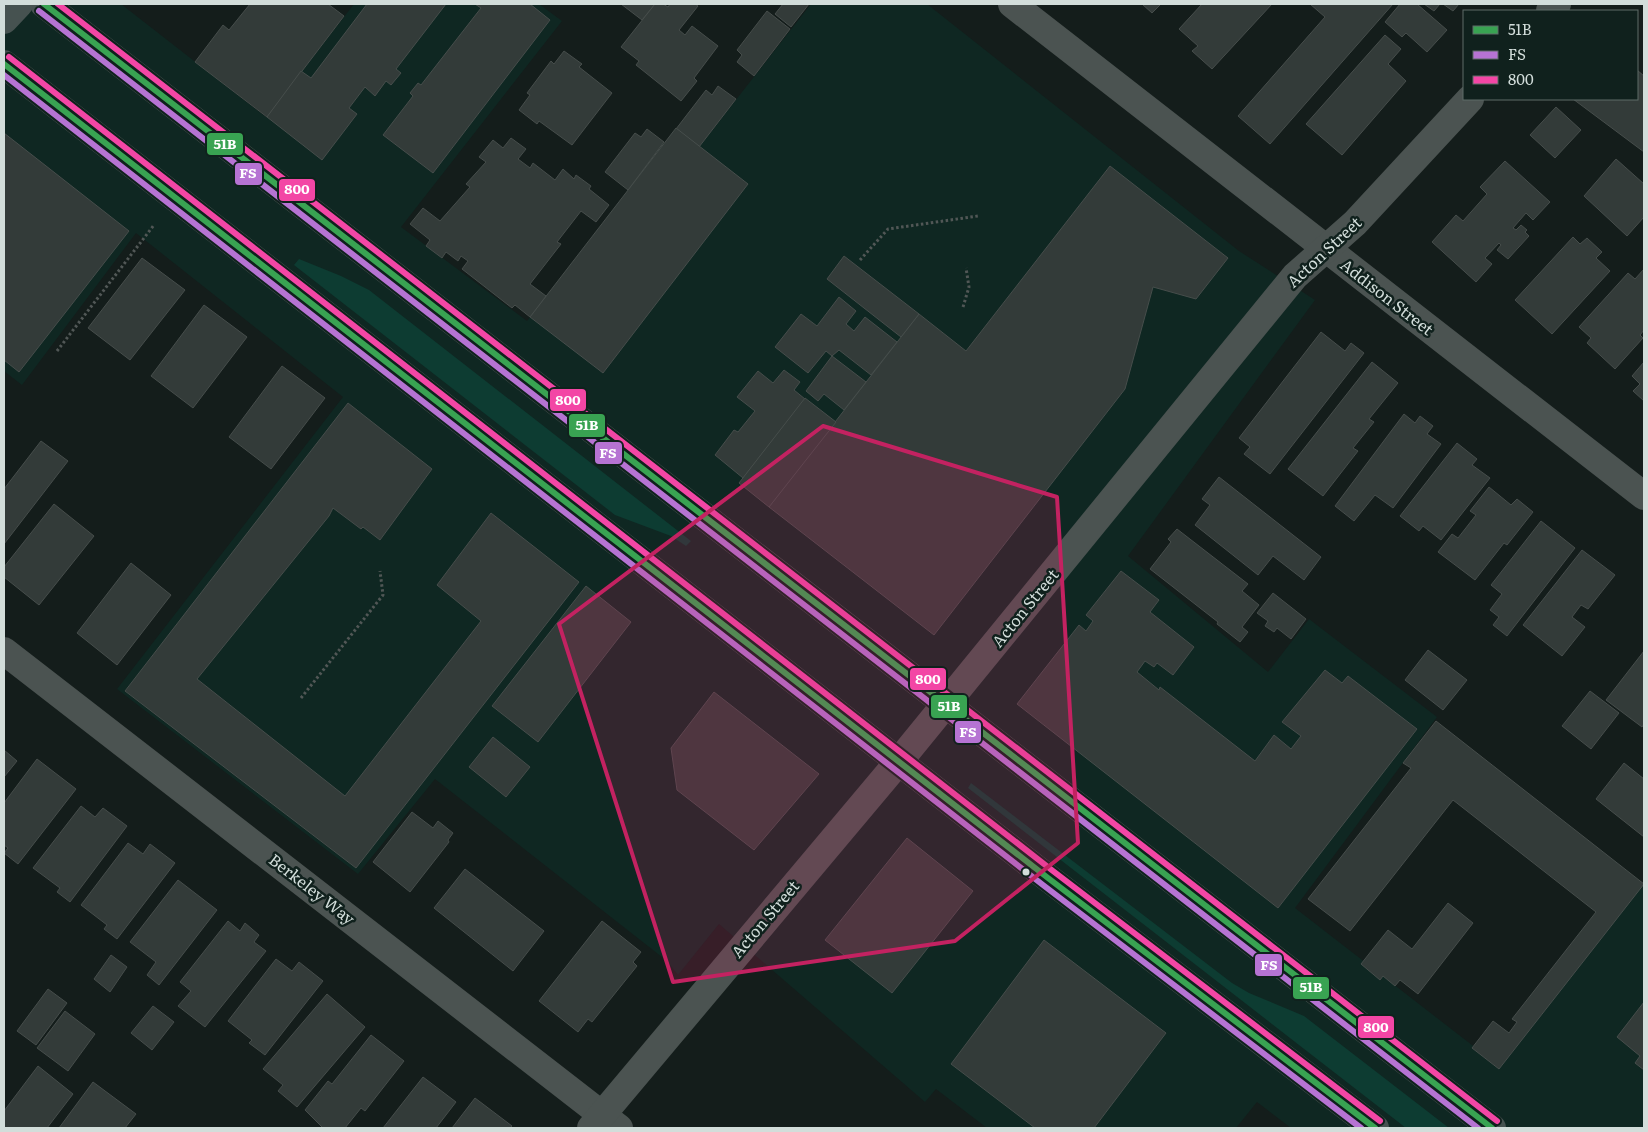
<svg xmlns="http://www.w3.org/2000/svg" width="1648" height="1132" font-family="Literata,serif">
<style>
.built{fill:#0f2722}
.green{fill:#0d3c32}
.building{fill:#333b39;stroke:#464d4b}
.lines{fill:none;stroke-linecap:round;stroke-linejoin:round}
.path{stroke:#515756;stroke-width:3;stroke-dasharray:2.5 2.5;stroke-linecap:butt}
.street{stroke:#4b5351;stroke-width:28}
.secondary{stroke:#465250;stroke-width:28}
.bus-1-casing{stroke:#10211d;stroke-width:10}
.bus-2-casing{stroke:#10211d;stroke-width:10}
.bus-3-casing{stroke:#10211d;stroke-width:10}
.bus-1{stroke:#39a352;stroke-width:6}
.bus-2{stroke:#b673d3;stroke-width:6}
.bus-3{stroke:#f346a5;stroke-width:6}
.marked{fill:#c32261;fill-opacity:0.2;stroke:#c32261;stroke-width:4;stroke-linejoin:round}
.bus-dot{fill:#d2ddda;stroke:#10211d;stroke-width:2}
.labels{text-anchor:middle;stroke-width:5;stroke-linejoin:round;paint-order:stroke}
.street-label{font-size:16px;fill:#d2ddda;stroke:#10211d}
.line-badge{stroke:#10211d;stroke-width:2}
.badge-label{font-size:14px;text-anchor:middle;font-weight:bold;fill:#fff}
</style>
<rect width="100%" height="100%" fill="#141d1b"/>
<!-- built -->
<path class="built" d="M4 4H121L266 117 354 4H539L562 21 401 227 527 321 676 128 699 147 811 4H927L1239 251 1315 300 1128 556 1268 672 1309 619 1437 717 1295 908 1499 1066 1644 881V1128H1291L1257 1102 1236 1128H987L936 1089 925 1102 719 924 678 975 667 961 435 779 358 874 117 689 343 397 136 233 22 385 4 371Z"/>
<!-- green -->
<g class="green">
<path d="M299 259 341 276 369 290 691 541 686 546 671 536 615 515 294 265Z"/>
<path d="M971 783 1232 983 1249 993 1304 1016 1449 1128H1406L968 788Z"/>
</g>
<!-- building -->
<g class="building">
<path d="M250 4H328L344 16 267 117 195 62 223 25 229 30Z"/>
<path d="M367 4H446L396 69 401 73 391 85 386 81 375 96 365 87 349 108 357 114 322 160 267 117 301 71 311 78Z"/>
<path d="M475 4H530L550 20 433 173 383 135 413 96 410 93 418 83 421 85 481 8Z"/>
<path d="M621 4H655L642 20Z"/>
<path d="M655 4H663L668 7 670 4H695L698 6 679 30 685 35 692 26 718 46 694 78 697 81 681 101 636 65 639 61 621 47Z"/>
<path d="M783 4H809L791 27 775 14Z"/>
<path d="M1142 4H1161L1152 13Z"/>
<path d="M1202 4H1272L1212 69 1192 51 1198 46 1179 29Z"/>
<path d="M1310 4H1393L1270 144 1238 116 1325 17Z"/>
<path d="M1400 4H1417L1447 30 1427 52 1406 33 1402 37 1385 22Z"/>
<path d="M1424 4H1440L1434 11Z"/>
<path d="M1443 4H1459L1453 11Z"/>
<path d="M767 11 790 29 754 76 737 62 742 55 737 50Z"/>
<path d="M1385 35 1401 49 1388 64 1406 81 1342 155 1306 124Z"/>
<path d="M564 51 582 64 579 67 612 93 572 145 539 121 537 124 519 110 530 95 527 93 551 61 554 64Z"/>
<path d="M1637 70 1644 76V152L1573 99H1637Z"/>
<path d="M718 86 736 99 699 147 676 129 706 90 712 95Z"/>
<path d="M1556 107 1581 130 1555 158 1530 135Z"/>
<path d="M676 128 748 184 603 373 530 317Z"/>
<path d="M647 129 664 142 628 190 605 172 635 133 641 137Z"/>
<path d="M4 133 129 231 19 372 4 360Z"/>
<path d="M511 138 526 149 518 159 530 168 533 163 555 180 563 169 574 179 576 175 591 186 589 189 609 205 596 222 581 211 557 242 561 244 530 284 546 296 530 317 515 305 512 308 462 269 468 261 461 256 458 261 446 252 442 258 426 246 430 240 410 224 423 208 440 221 470 187 466 184 486 162 479 157 493 140 503 148Z"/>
<path d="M1616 159 1644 184V217L1627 236 1584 196Z"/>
<path d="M1505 161 1550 202 1533 220 1526 213 1513 228 1516 230 1521 225 1527 230 1525 232 1529 236 1508 259 1497 250 1501 245 1499 243 1485 258 1492 264 1476 282 1432 242 1456 215 1463 221 1487 194 1480 187Z"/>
<path d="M1110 166 1228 258 1196 299 1153 287 1125 389 934 635 769 507 919 314 966 351Z"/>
<path d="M1573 237 1580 244 1587 238 1602 252 1596 258 1610 271 1552 334 1515 300Z"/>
<path d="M844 256 919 314 901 337 827 279Z"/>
<path d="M142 258 185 290 130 360 88 328Z"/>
<path d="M1644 269V330L1640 335 1643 338 1615 369 1587 343 1591 338 1579 327 1628 273 1635 279Z"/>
<path d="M839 297 856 311 846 324 854 331 865 317 897 342 871 375 839 350 832 356 826 351 808 373 775 347 801 314 817 326Z"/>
<path d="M204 305 247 337 193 408 151 376Z"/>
<path d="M1321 332 1345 351 1351 343 1364 353 1270 474 1244 454 1250 447 1239 438Z"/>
<path d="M832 356 866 382 844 410 824 394 818 401 806 391Z"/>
<path d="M1372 362 1398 383 1369 419 1374 422 1353 448 1358 451 1323 496 1288 469Z"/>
<path d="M1644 362V401L1633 391 1640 384 1632 376Z"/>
<path d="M282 366 325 398 271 469 229 437Z"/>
<path d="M784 370 800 382 794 390 805 399 743 478 715 455 734 430 738 432 755 411 737 397 758 371 773 383Z"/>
<path d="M805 398 836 422 769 507 739 483Z"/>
<path d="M348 403 432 469 380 540 363 527 361 529 333 508 329 516 197 679 345 796 481 621 437 585 491 513 579 582 356 868 125 691Z"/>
<path d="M1404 414 1415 423 1420 416 1433 426 1427 434 1441 444 1393 508 1375 495 1354 521 1335 506Z"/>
<path d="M41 441 68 461 4 544V489Z"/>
<path d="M1457 443 1477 459 1472 465 1490 478 1441 540 1423 526 1419 531 1400 516Z"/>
<path d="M1219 477 1321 557 1304 580 1273 556 1258 575 1195 525 1210 505 1202 499Z"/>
<path d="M1489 487 1511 505 1517 499 1533 512 1507 545 1504 543 1475 580 1438 552 1452 534 1458 538 1476 515 1470 511Z"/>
<path d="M54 504 94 536 39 605 4 577V567Z"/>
<path d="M1541 521 1575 548 1507 636 1493 625 1499 617 1490 610 1502 594 1491 585Z"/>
<path d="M1177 529 1248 584 1242 591 1259 605 1242 627 1248 632 1240 642 1217 624 1218 622 1150 569 1171 542 1168 539Z"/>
<path d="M1582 550 1615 575 1588 609 1581 605 1572 617 1585 627 1562 656 1523 625Z"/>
<path d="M131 563 171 595 117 665 77 633Z"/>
<path d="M1121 571 1159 600 1150 612 1194 647 1173 675 1157 663 1154 667 1145 661 1137 672 1159 690 1160 687 1255 761 1274 735 1291 749 1301 736 1282 722 1325 670 1342 683 1348 676 1417 729 1278 908 1017 704 1079 625 1086 631 1093 621 1086 615Z"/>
<path d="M586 586 631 622 538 742 492 706Z"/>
<path d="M1273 593 1306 619 1291 639 1277 628 1274 632 1265 626 1268 621 1257 613Z"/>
<path d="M1428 650 1467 680 1443 710 1405 680Z"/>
<path d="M1644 651V724L1642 727 1606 700Z"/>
<path d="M1590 691 1619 713 1591 749 1562 726Z"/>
<path d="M714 692 819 774 754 850 677 790 671 748Z"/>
<path d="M1436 721 1644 884 1499 1069 1472 1048 1493 1021 1509 1033 1517 1022 1512 1019 1596 912 1453 800 1350 931 1308 899 1411 768 1403 763Z"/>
<path d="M493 737 530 767 506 797 469 767Z"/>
<path d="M4 750 17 761 4 777Z"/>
<path d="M37 759 76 789 18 864 4 853 8 848 4 845V803Z"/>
<path d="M1624 763 1644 779V837L1596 799Z"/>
<path d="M81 806 95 817 103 808 127 826 70 902 57 892 60 888 33 868Z"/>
<path d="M412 812 433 828 438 821 453 833 448 840 449 842 410 892 373 862Z"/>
<path d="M907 838 973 891 892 993 825 940Z"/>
<path d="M128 843 143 854 150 844 175 863 117 939 104 929 107 925 81 905Z"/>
<path d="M465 869 544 931 513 971 434 908Z"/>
<path d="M178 880 217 910 159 985 147 975 156 962 130 942Z"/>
<path d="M1448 903 1473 923 1418 994 1400 980 1395 986 1383 976 1380 980 1361 964 1388 930 1412 949Z"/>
<path d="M228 921 240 931 245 923 259 935 254 942 266 951 205 1027 178 1006 191 991 180 982Z"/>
<path d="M602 921 641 952 633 962 637 966 592 1022 588 1019 578 1032 539 1001Z"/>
<path d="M1044 940 1166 1033 1094 1128H1035L951 1064Z"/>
<path d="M111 955 127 967 110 992 94 979Z"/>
<path d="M276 959 292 971 299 962 323 981 265 1055 249 1043 252 1040 228 1021Z"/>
<path d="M48 989 67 1003 36 1045 17 1031Z"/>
<path d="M327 994 365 1027 297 1107 278 1091 283 1085 263 1069Z"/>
<path d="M1644 1002V1070L1635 1063 1640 1056 1617 1037Z"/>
<path d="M153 1006 174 1022 152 1050 131 1033Z"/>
<path d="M65 1011 95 1034 68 1071 37 1048Z"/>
<path d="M371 1035 404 1061 365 1111 361 1108 345 1128H323L305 1110 328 1081 332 1084Z"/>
<path d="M38 1066 73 1094 47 1128H4V1111Z"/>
<path d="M423 1077 456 1102 436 1128H383Z"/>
<path d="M93 1082 136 1114 125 1128H59Z"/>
<path d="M475 1098 512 1126 510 1128H452Z"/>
</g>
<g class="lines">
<!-- path -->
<g class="path">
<path d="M860 260 888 229 978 216"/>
<path d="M963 307 969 287 966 268"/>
<path d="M57 351 154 225"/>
<path d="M301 698 383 595 380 571"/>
</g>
<!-- street -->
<g class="street">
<path d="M1012 4 1644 496"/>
<path d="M1550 11 1557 4"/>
<path d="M4 651 619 1128"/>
<path d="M591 1128 900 760 1295 276 1355 223 1470 99"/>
</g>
<!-- secondary -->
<g class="secondary">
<path d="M44 4 1492 1128"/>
<path d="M4 20 19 4"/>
<path d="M4 64 1048 878 1375 1128"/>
</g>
<!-- bus-1 casing -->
<g class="bus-1-casing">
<g id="bus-1">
<path d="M44 4 1492 1128"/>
<path d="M4 64 1048 878 1375 1128"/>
</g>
</g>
<!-- bus-2 casing -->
<g class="bus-2-casing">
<g id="bus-2">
<path d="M39 11 1478 1128"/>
<path d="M4 75 1043 885 1361 1128"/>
</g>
</g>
<!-- bus-3 casing -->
<g class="bus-3-casing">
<g id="bus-3">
<path d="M58 4 1497 1121"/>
<path d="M9 57 1053 871 1380 1121"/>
</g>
</g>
<!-- bus-1 -->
<use href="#bus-1" class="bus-1"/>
<!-- bus-2 -->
<use href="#bus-2" class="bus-2"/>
<!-- bus-3 -->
<use href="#bus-3" class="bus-3"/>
</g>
<!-- marked area -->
<path class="marked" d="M823 426 1057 497 1078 843 955 941 673 982 559 624Z"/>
<!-- markers -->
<circle class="bus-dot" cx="1026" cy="872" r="4.5"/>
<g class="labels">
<!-- street labels -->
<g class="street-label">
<text transform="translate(1324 252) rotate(-43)" y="6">Acton Street</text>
<text transform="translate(1387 297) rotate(38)" y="6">Addison Street</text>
<text transform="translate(1025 608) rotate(-51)" y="6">Acton Street</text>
<text transform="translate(312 889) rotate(38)" y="6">Berkeley Way</text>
<text transform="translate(765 919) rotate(-50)" y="6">Acton Street</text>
</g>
</g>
<g class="line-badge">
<rect x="206" y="132" width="38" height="24" rx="5" fill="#39a352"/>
<rect x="234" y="162" width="29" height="24" rx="5" fill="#b673d3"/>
<rect x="278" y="178" width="38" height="24" rx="5" fill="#f346a5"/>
<rect x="549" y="388" width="38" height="24" rx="5" fill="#f346a5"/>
<rect x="568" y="413" width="38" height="25" rx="5" fill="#39a352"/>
<rect x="594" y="441" width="29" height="24" rx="5" fill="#b673d3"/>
<rect x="909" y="667" width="38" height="24" rx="5" fill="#f346a5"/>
<rect x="930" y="694" width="38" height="25" rx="5" fill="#39a352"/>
<rect x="954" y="720" width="28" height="24" rx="5" fill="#b673d3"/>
<rect x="1254" y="953" width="29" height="24" rx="5" fill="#b673d3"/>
<rect x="1292" y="976" width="38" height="24" rx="5" fill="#39a352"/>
<rect x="1357" y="1015" width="38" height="24" rx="5" fill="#f346a5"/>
</g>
<g class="badge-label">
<text x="225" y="149">51B</text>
<text x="248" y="178">FS</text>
<text x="297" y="194">800</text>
<text x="568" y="405">800</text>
<text x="587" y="430">51B</text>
<text x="608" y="458">FS</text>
<text x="928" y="684">800</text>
<text x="949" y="711">51B</text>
<text x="968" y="737">FS</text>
<text x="1269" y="970">FS</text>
<text x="1311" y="992">51B</text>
<text x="1376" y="1032">800</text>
</g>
<!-- border -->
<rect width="1648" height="1132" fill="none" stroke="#d2ddda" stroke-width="10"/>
<!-- legend -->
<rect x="1463" y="10" width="175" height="90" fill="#10211d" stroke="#5e6c69"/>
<rect x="1473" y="26" width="25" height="8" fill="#39a352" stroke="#5e6c69"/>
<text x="1508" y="35" font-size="15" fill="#d2ddda">51B</text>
<rect x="1473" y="51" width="25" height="8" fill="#b673d3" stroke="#5e6c69"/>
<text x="1508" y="60" font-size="15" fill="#d2ddda">FS</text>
<rect x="1473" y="76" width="25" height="8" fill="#f346a5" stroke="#5e6c69"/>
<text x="1508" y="85" font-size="15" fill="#d2ddda">800</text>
</svg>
